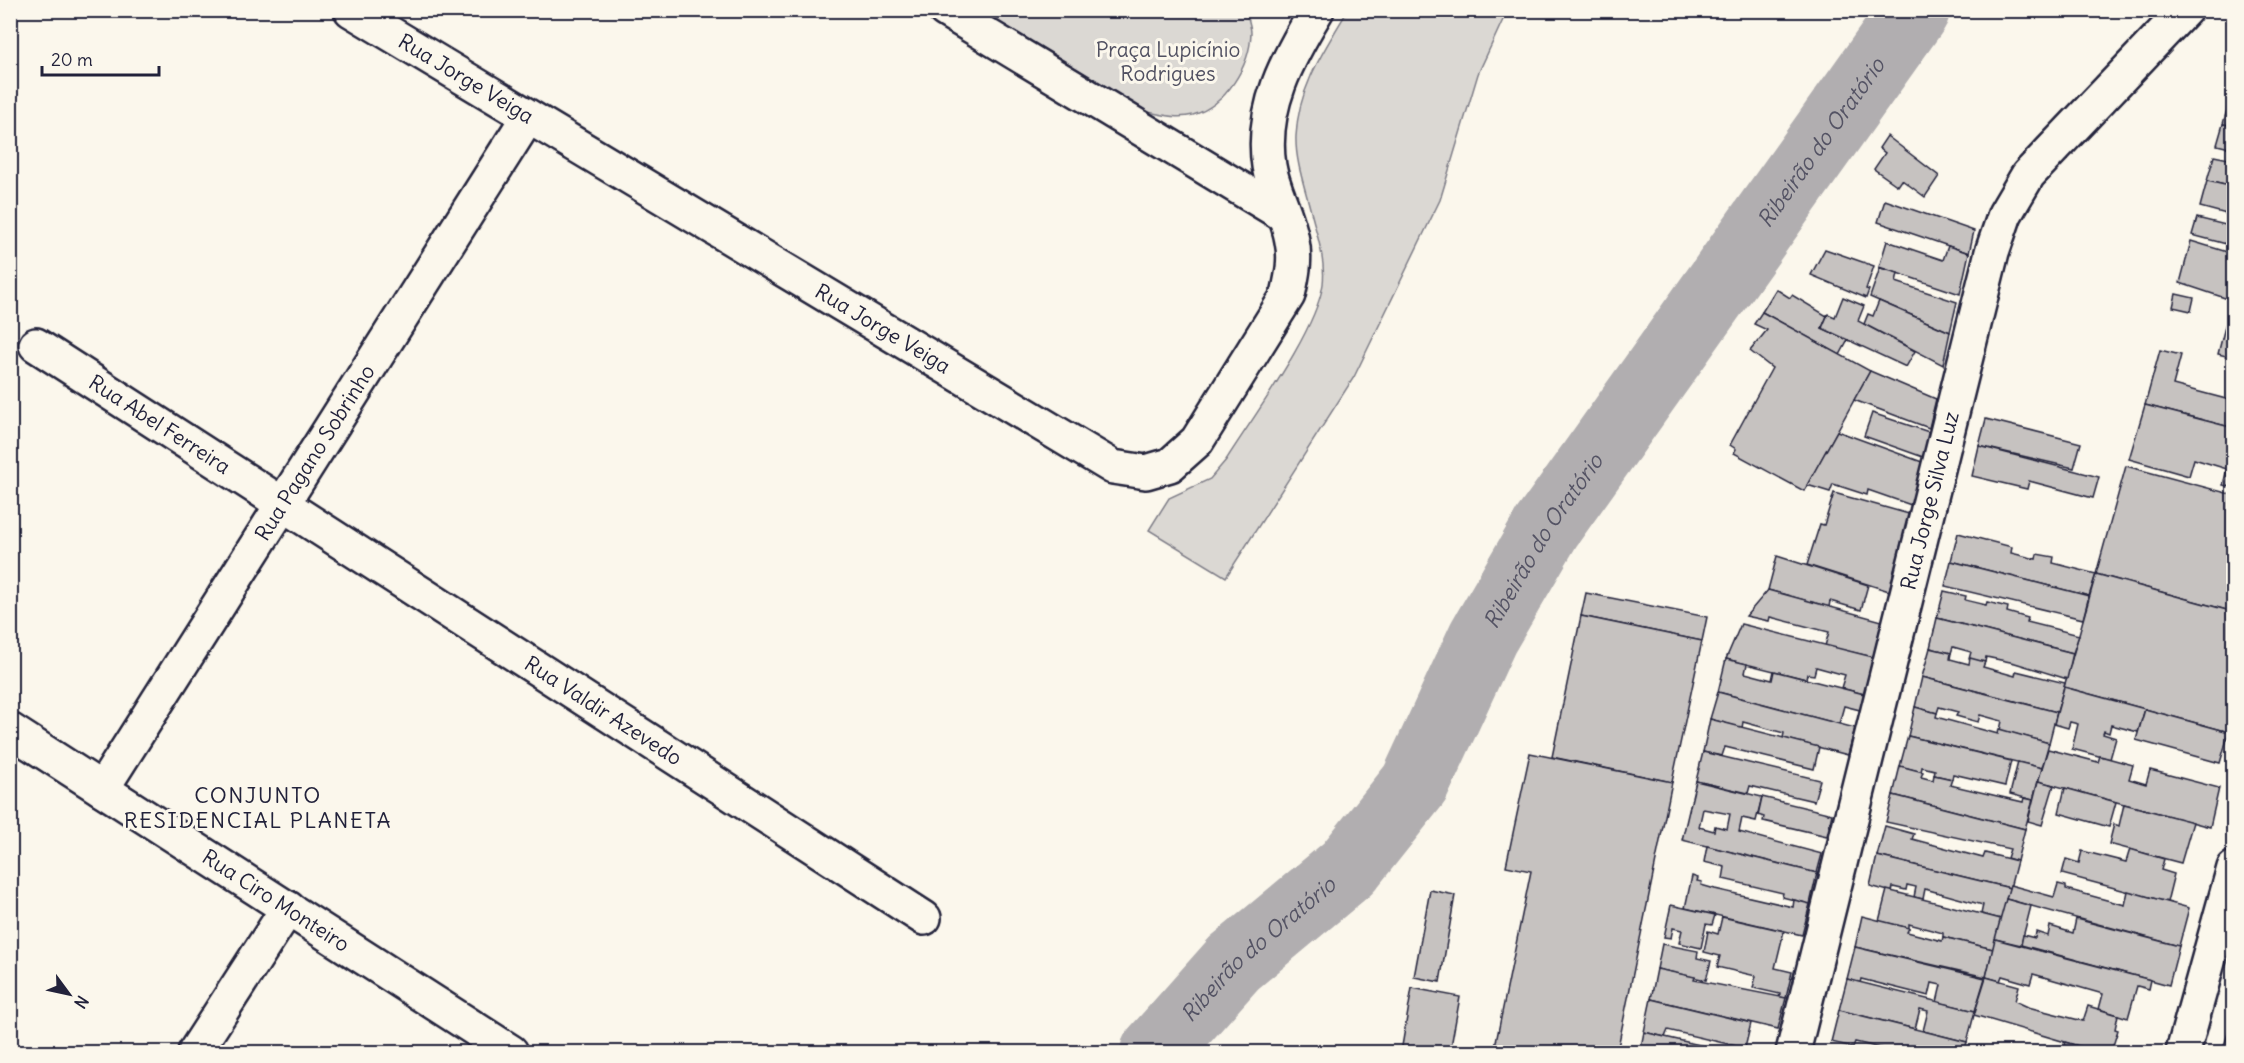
<svg xmlns="http://www.w3.org/2000/svg" width="2244" height="1063" font-family="Delius,sans-serif">
<style>
.green{fill:#dbd8d3;stroke:#7e7d87;stroke-width:1.5}
.lines{fill:none;stroke-linecap:round;stroke-linejoin:round}
.river{stroke:#b1aeb0;stroke-width:70}
.building{fill:#c6c2c0;stroke:#22223b;stroke-width:1.5;fill-rule:evenodd}
.minor-casing{stroke:#22223b;stroke-width:38}
.minor{stroke:#fbf7ec;stroke-width:33}
.labels{text-anchor:middle;stroke-width:6;stroke-linejoin:round;paint-order:stroke}
.park-label{font-size:21px;fill:#505061;stroke:#fbf7ec}
.street-label{font-size:21px;fill:#22223b;stroke:#fbf7ec}
.water-label{font-size:22px;font-style:italic;fill:#545364;stroke:#fbf7ec}
.neighbourhood-label{font-size:22px;letter-spacing:1.5px;fill:#22223b;stroke:#fbf7ec}
</style>
<rect width="100%" height="100%" fill="#fbf7ec"/>
<filter id="ink" filterUnits="userSpaceOnUse"><feTurbulence type="fractalNoise" baseFrequency=".0167" numOctaves="2"/><feDisplacementMap in="SourceGraphic" scale="12" xChannelSelector="R" yChannelSelector="G"/><feConvolveMatrix kernelMatrix="1 2 1 2 8 2 1 2 1" color-interpolation-filters="sRGB"/></filter>
<g filter="url(#ink)">
<!-- green -->
<g class="green">
<path d="M1348 10 1507 11 1478 74 1440 200 1354 377 1226 577 1149 530 1169 498 1210 479 1226 460C1253 417 1316 332 1323 284 1326 259 1316 232 1310 208 1304 185 1295 159 1296 136 1298 88 1324 50 1348 10Z"/>
<path d="M981 11H1246C1248 18 1251 26 1251 33 1250 66 1226 105 1193 115 1178 119 1163 115 1148 112Z"/>
</g>
<g class="lines">
<!-- river -->
<path class="river" id="s1" d="M1155 1052 1234 963 1348 868 1415 784 1483 637 1547 527 1915 10"/>
</g>
<!-- building -->
<g class="building">
<path d="M2234 85V126L2223 124Z"/>
<path d="M2223 124 2234 126V149L2217 145Z"/>
<path d="M1887 136 1939 176 1925 197 1902 180 1898 186 1874 169 1885 153 1879 148Z"/>
<path d="M2214 156 2234 160V187L2207 181Z"/>
<path d="M2207 181 2234 187V216L2200 207Z"/>
<path d="M1885 200 1974 231 1969 253 1878 222Z"/>
<path d="M2197 218 2234 227V246L2192 235Z"/>
<path d="M1887 241 1943 260 1948 246 1969 253 1960 294 1879 267Z"/>
<path d="M2191 241 2234 254V279L2228 299 2180 283Z"/>
<path d="M1825 249 1874 266 1866 289 1869 290 1866 298 1811 275Z"/>
<path d="M1880 268 1898 273 1896 282 1957 302 1950 332 1870 297Z"/>
<path d="M1776 289 1790 298 1792 295 1827 316 1822 328 1848 340 1840 355 1762 312Z"/>
<path d="M2176 294 2194 298 2191 311 2173 307Z"/>
<path d="M1843 297 1864 306 1858 321 1915 351 1906 367 1822 328 1828 314 1835 317Z"/>
<path d="M1879 301 1950 332 1943 365 1864 324 1868 314 1873 316Z"/>
<path d="M2230 307 2234 308V358L2218 354Z"/>
<path d="M1762 312 1870 371 1804 491 1734 453 1736 449 1730 445 1772 368 1750 351 1767 330 1754 324Z"/>
<path d="M2160 350 2181 355 2173 385 2230 400 2234 388V424L2231 423 2230 427 2145 405Z"/>
<path d="M1870 371 1936 399 1929 428 1854 400Z"/>
<path d="M2145 405 2234 428V488L2223 485 2227 469 2194 459 2189 476 2129 459Z"/>
<path d="M1872 413 1929 432 1923 457 1864 436Z"/>
<path d="M1986 419 2081 443 2074 468 1979 446Z"/>
<path d="M1837 431 1922 462 1911 505 1868 490 1867 495 1833 484 1830 492 1807 485Z"/>
<path d="M1979 446 2099 477 2093 498 2029 481 2027 489 1972 476Z"/>
<path d="M2126 466 2234 495V612L2096 574Z"/>
<path d="M1834 493 1909 514 1889 591 1807 565 1820 524 1824 525Z"/>
<path d="M1958 533 2012 547 2011 553 2036 559 2037 554 2054 557 2053 563 2096 574 2089 596 1951 561Z"/>
<path d="M1777 556 1868 585 1861 610 1830 601 1829 607 1768 590Z"/>
<path d="M1951 561 2089 596 2083 619 1945 586Z"/>
<path d="M2096 574 2234 612V715L2229 732 2064 687Z"/>
<path d="M1768 590 1882 621 1873 657 1825 646 1829 632 1770 617 1769 621 1746 616Z"/>
<path d="M1944 591 1966 596 1965 600 1986 605 1987 602 2008 607 2007 612 2028 618 2027 622 2079 635 2073 653 1937 618Z"/>
<path d="M1586 593 1707 617 1702 641 1581 616Z"/>
<path d="M1581 616 1702 641 1672 782 1552 757Z"/>
<path d="M1937 618 2073 653 2067 679 2015 663 1986 657 1985 662 1969 659 1971 652 1953 647 1951 653 1930 648Z"/>
<path d="M1741 624 1873 657 1864 694 1841 688 1845 675 1816 667 1814 675 1807 674 1806 679 1726 659Z"/>
<path d="M1930 648 1951 653 1950 659 1969 664 1970 658 1985 662 1983 667 2015 676 2016 671 2065 683 2057 712 1922 677Z"/>
<path d="M1726 659 1747 664 1745 673 1772 680 1774 671 1864 694 1860 710 1844 706 1839 724 1718 692Z"/>
<path d="M1922 677 2057 712 2049 743 2000 730 2002 721 1980 715 1978 722 1956 716 1958 712 1939 707 1937 713 1915 707Z"/>
<path d="M2064 687 2145 709 2138 732 2111 725 2109 733 2104 731 2103 734 2116 738 2110 759 2072 749 2078 724 2070 722 2068 728 2054 724Z"/>
<path d="M1718 692 1855 728 1848 755 1783 738 1784 733 1743 722 1742 728 1710 719Z"/>
<path d="M1915 707 1937 713 1936 717 1998 734 1999 729 2049 743 2042 768 1908 736Z"/>
<path d="M2145 709 2229 732 2220 763 2136 740Z"/>
<path d="M1710 719 1819 747 1814 769 1725 747 1722 756 1703 752Z"/>
<path d="M1908 736 2011 761 2005 786 1953 774 1952 779 1934 775 1935 770 1922 767 1921 772 1900 766Z"/>
<path d="M2048 749 2098 762 2100 756 2133 765 2129 779 2146 784 2150 770 2219 788 2210 827 2038 781Z"/>
<path d="M1703 752 1820 780 1814 801 1750 786 1748 793 1696 781Z"/>
<path d="M1530 753 1672 782 1617 1052H1494L1531 871 1506 866Z"/>
<path d="M2018 762 2042 768 2033 800 2010 794Z"/>
<path d="M1900 766 1923 772 1921 777 1933 780 1934 775 1952 779 1950 785 2023 802 2024 798 2033 800 2025 829 1893 795Z"/>
<path d="M1696 781 1762 797 1756 821 1742 818 1739 832 1822 854 1817 873 1682 840ZM1703 809 1730 814 1727 829 1715 826 1714 831 1699 827Z"/>
<path d="M2038 781 2054 785 2042 825 2028 821Z"/>
<path d="M2065 788 2116 802 2109 827 2059 813Z"/>
<path d="M1893 795 2025 829 2017 861 2007 858 2010 849 1886 822Z"/>
<path d="M1762 797 1832 814 1827 836 1763 821 1764 817 1758 815Z"/>
<path d="M2124 804 2193 822 2181 863 2109 844 2114 824 2119 826Z"/>
<path d="M1885 826 1914 834 1912 839 1983 858 1985 853 2017 861 2010 888 1877 856Z"/>
<path d="M1707 846 1817 873 1810 904 1782 897 1783 893 1723 879 1725 867 1704 862Z"/>
<path d="M2130 849 2164 859 2161 870 2174 874 2167 902 2062 874 2066 859 2079 863 2082 851 2126 862Z"/>
<path d="M1877 856 2010 888 2001 919 1981 914 1983 905 1925 889 1923 899 1914 897 1916 887 1907 885 1906 890 1893 887 1892 892 1870 886Z"/>
<path d="M1692 876 1698 878 1697 881 1702 882 1701 885 1715 889 1793 907 1794 900 1810 904 1802 935 1685 908Z"/>
<path d="M2058 884 2066 886V889L2125 905 2128 891 2189 908 2179 946 2006 899 2010 885 2054 897Z"/>
<path d="M1430 890 1455 895 1440 982 1414 977Z"/>
<path d="M1887 890 2001 919 1993 949 1943 937V933L1909 924V928L1879 921Z"/>
<path d="M2006 899 2031 906 2021 945 1995 939Z"/>
<path d="M1671 905 1715 915 1712 925 1706 924 1701 948 1679 943 1682 930 1673 928 1671 938 1664 937Z"/>
<path d="M1862 916 1909 928 1907 932 1942 941 1943 937 1993 949 1986 977 1855 947Z"/>
<path d="M1722 917 1784 931 1775 968 1792 972 1786 998 1779 997 1780 994 1753 988 1756 976 1717 967 1720 956 1704 952 1708 931 1718 934Z"/>
<path d="M2076 919 2179 946 2169 985 2021 945 2023 935 2035 938 2036 932 2048 936 2050 926 2073 933Z"/>
<path d="M1995 939 2151 980 2149 989 2137 986 2128 1018 2099 1009 2103 994 2033 974 2030 984 2002 976 2000 981 1986 977Z"/>
<path d="M1662 944 1698 951 1697 958 1711 961 1706 980 1657 969Z"/>
<path d="M1855 947 1985 978 1975 1011 1937 1002 1941 985 1932 983 1929 996 1861 979 1860 983 1847 979Z"/>
<path d="M1657 969 1695 977 1694 980 1786 998 1778 1029 1651 999Z"/>
<path d="M1986 977 2019 986 2015 1001 2028 1007 2083 1021 2088 1006 2118 1015 2115 1029 2118 1030 2111 1052H2099L1974 1015Z"/>
<path d="M1847 979 1975 1011 1967 1042 1923 1031 1928 1011 1920 1009 1915 1029 1839 1010Z"/>
<path d="M1412 988 1460 997 1450 1052H1401Z"/>
<path d="M1651 999 1751 1023 1745 1048 1668 1030 1665 1037 1644 1032Z"/>
<path d="M1839 1010 1967 1042 1964 1052H1897L1855 1042 1853 1047 1831 1042Z"/>
<path d="M2229 1030 2234 1032V1052H2222Z"/>
<path d="M1644 1032 1665 1037 1730 1052H1640Z"/>
<path d="M2064 1042 2099 1052H2066Z"/>
</g>
<g class="lines">
<!-- minor casing -->
<g class="minor-casing">
<g id="minor">
<path id="s2" d="M351 10 1113 467 1146 472 1170 465 1197 441 1288 295C1292 277 1296 260 1292 241 1288 215 1273 191 1269 166 1260 108 1288 58 1317 10"/>
<path d="M945 10 1284 215"/>
<path id="s3" d="M36 345 924 918"/>
<path id="s4" d="M10 730 511 1052"/>
<path id="s5" d="M102 789 528 117"/>
<path d="M195 1052 288 908"/>
<path id="s6" d="M1793 1052 1992 252 2005 214 2028 175 2185 10"/>
<path d="M2183 1052 2234 868"/>
</g>
</g>
<!-- minor -->
<use href="#minor" class="minor"/>
</g>
</g>
<g class="labels">
<!-- park labels -->
<g class="park-label">
<text x="1168" y="57">Praça Lupicínio<tspan x="1168" dy="24">Rodrigues</tspan></text>
</g>
<!-- street labels -->
<g class="street-label">
<text dy="7" stroke="none"><textPath href="#s2" startOffset="134">Rua Jorge Veiga</textPath></text>
<text dy="7" stroke="none"><textPath href="#s2" startOffset="620">Rua Jorge Veiga</textPath></text>
<text dy="7" stroke="none"><textPath href="#s3" startOffset="147">Rua Abel Ferreira</textPath></text>
<text dy="7" stroke="none"><textPath href="#s5" startOffset="398">Rua Pagano Sobrinho</textPath></text>
<text dy="7" stroke="none"><textPath href="#s6" startOffset="568">Rua Jorge Silva Luz</textPath></text>
<text dy="7" stroke="none"><textPath href="#s3" startOffset="675">Rua Valdir Azevedo</textPath></text>
<text dy="7" stroke="none"><textPath href="#s4" startOffset="316">Rua Ciro Monteiro</textPath></text>
</g>
<!-- water labels -->
<g class="water-label">
<text dy="8" stroke="none"><textPath href="#s1" startOffset="1136">Ribeirão do Oratório</textPath></text>
<text dy="8" stroke="none"><textPath href="#s1" startOffset="650">Ribeirão do Oratório</textPath></text>
<text dy="8" stroke="none"><textPath href="#s1" startOffset="146">Ribeirão do Oratório</textPath></text>
</g>
<!-- neighbourhood labels -->
<g class="neighbourhood-label">
<text x="258" y="803">CONJUNTO<tspan x="258" dy="25">RESIDENCIAL PLANETA</tspan></text>
</g>
</g>
<!-- margin -->
<rect width="2244" height="1063" fill="none" stroke="#fbf7ec" stroke-width="36"/>
<rect x="18" y="18" width="2208" height="1027" fill="none" stroke="#22223b" stroke-width="2" filter="url(#ink)"/>
<!-- north arrow -->
<g transform="translate(69 994) rotate(123)" stroke="#fbf7ec" stroke-width="4.5" paint-order="stroke">
<path d="M0-4.5L10 22L0 15L-10 22Z" fill="#22223b"/>
<text y="-9" font-size="16" font-weight="bold" text-anchor="middle" fill="#22223b">N</text>
</g>
<!-- scale -->
<path d="M42 66v9h117v-9" fill="none" stroke="#22223b" stroke-width="3"/>
<text x="51" y="66" font-size="18" fill="#22223b" stroke="#fbf7ec" stroke-width="4.5" paint-order="stroke">20 m</text>
</svg>
